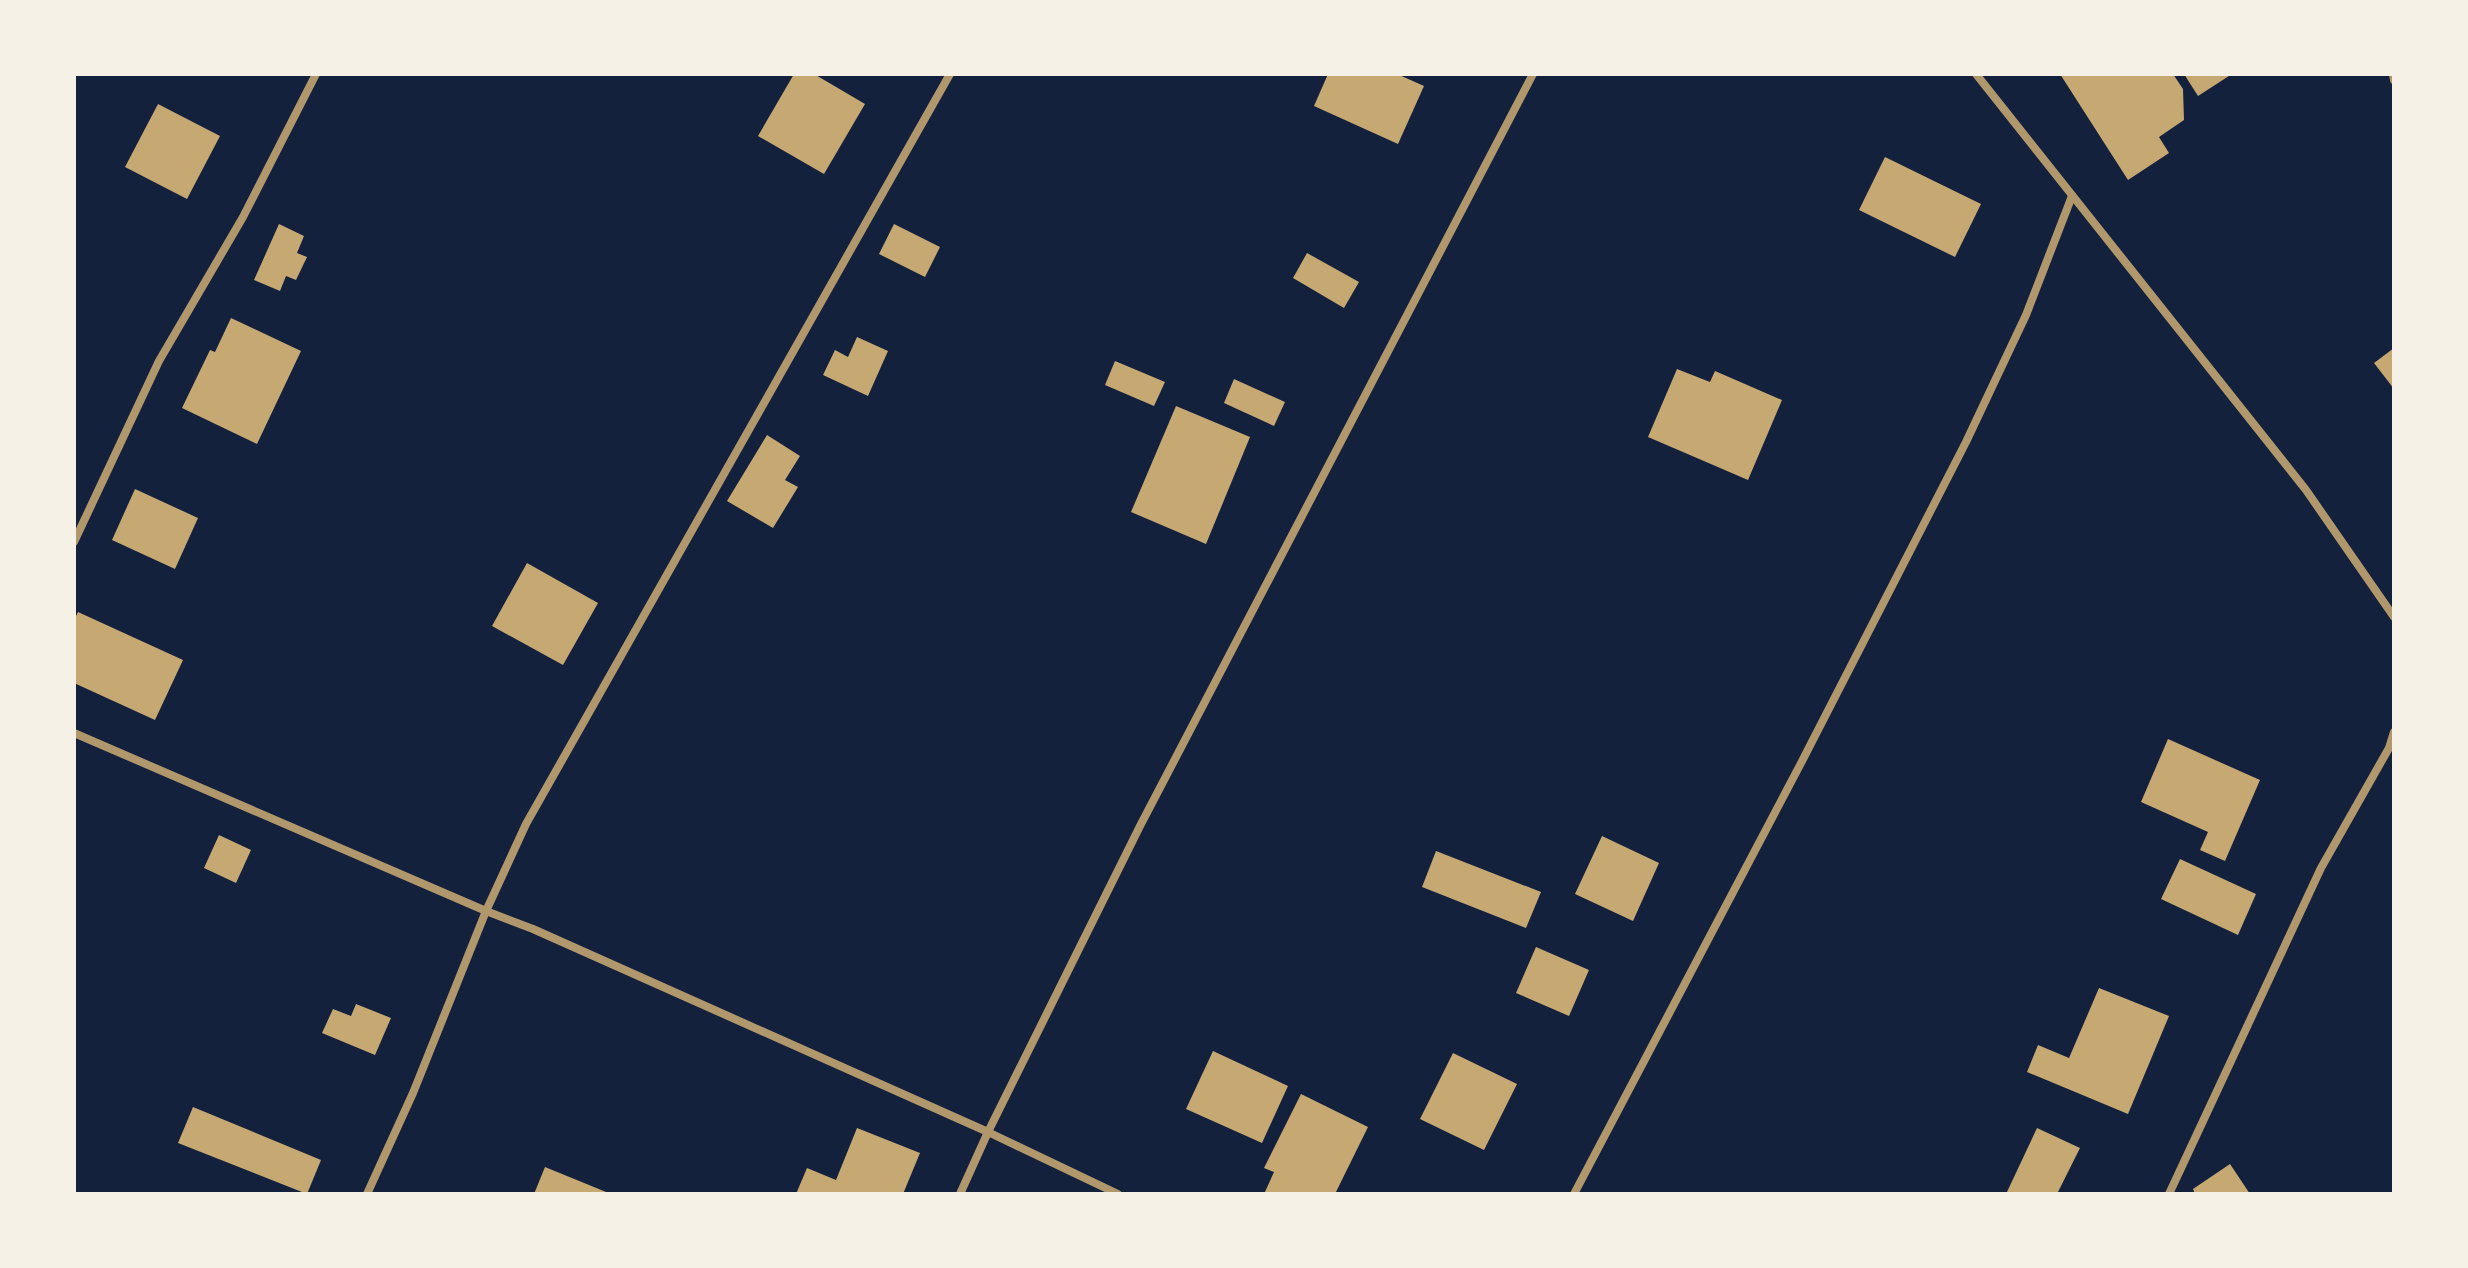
<svg xmlns="http://www.w3.org/2000/svg" width="2468" height="1268" font-family="'DejaVu Sans',sans-serif">
<style>
.building{fill:#c6a872}
.lines{fill:none;stroke-linecap:round;stroke-linejoin:round}
.minor{stroke:#b1986c;stroke-width:8}
</style>
<rect width="100%" height="100%" fill="#14213d"/>
<!-- building -->
<g class="building">
<path d="M794 74H814L865 104 824 174 758 136Z"/>
<path d="M1328 74H1397L1424 86 1398 144 1314 106Z"/>
<path d="M2060 74H2173L2183 89 2184 120 2159 137 2169 153 2128 180Z"/>
<path d="M2184 74H2232L2198 96Z"/>
<path d="M158 104 220 136 187 199 125 167Z"/>
<path d="M1885 157 1981 204 1955 257 1859 210Z"/>
<path d="M279 224 304 236 297 253 307 257 296 280 286 276 280 291 254 280Z"/>
<path d="M894 224 940 247 925 277 879 254Z"/>
<path d="M1307 253 1359 282 1344 308 1293 278Z"/>
<path d="M231 318 301 351 257 444 182 408 210 350 215 352Z"/>
<path d="M857 337 888 351 868 396 823 375 835 350 848 357Z"/>
<path d="M2394 348V389L2374 363Z"/>
<path d="M1115 361 1165 382 1154 406 1105 385Z"/>
<path d="M1677 369 1710 382 1715 371 1782 400 1748 480 1648 437Z"/>
<path d="M1234 379 1285 402 1274 426 1224 403Z"/>
<path d="M1176 406 1250 437 1206 544 1131 512Z"/>
<path d="M767 435 800 456 785 480 798 487 773 528 727 501Z"/>
<path d="M135 489 198 518 175 569 112 540Z"/>
<path d="M527 563 598 603 563 665 492 626Z"/>
<path d="M78 612 183 660 155 720 74 683V620Z"/>
<path d="M2168 739 2260 780 2225 861 2200 850 2208 832 2141 802Z"/>
<path d="M219 835 251 850 236 883 204 868Z"/>
<path d="M1602 836 1659 863 1633 921 1575 894Z"/>
<path d="M1436 851 1541 892 1526 928 1422 887Z"/>
<path d="M2180 859 2256 894 2238 935 2161 899Z"/>
<path d="M1536 947 1589 970 1569 1016 1516 993Z"/>
<path d="M2099 988 2169 1016 2128 1114 2027 1072 2038 1045 2069 1058Z"/>
<path d="M356 1004 391 1018 375 1055 322 1033 333 1009 351 1016Z"/>
<path d="M1213 1051 1288 1086 1262 1143 1186 1109Z"/>
<path d="M1453 1053 1517 1084 1484 1150 1420 1119Z"/>
<path d="M1301 1094 1368 1127 1335 1194H1264L1274 1172 1264 1168Z"/>
<path d="M193 1107 321 1160 307 1194 178 1143Z"/>
<path d="M857 1128 920 1153 903 1194H796L807 1168 836 1180Z"/>
<path d="M2037 1128 2080 1148 2057 1194H2006Z"/>
<path d="M2230 1164 2250 1194H2195L2193 1189Z"/>
<path d="M545 1167 611 1194H534Z"/>
</g>
<g class="lines">
<!-- minor -->
<g class="minor">
<path d="M1976 74 2306 490 2394 617"/>
<path d="M2393 74 2394 80"/>
<path d="M74 542 159 361 243 217 316 74"/>
<path d="M74 733 486 911 533 929 988 1132 1118 1194"/>
<path d="M367 1194 413 1093 486 911 526 824 950 74"/>
<path d="M960 1194 988 1132 1140 826 1533 74"/>
<path d="M1574 1194 1800 765 1966 442 2026 315 2072 196"/>
<path d="M2169 1194 2321 868 2389 748 2394 732"/>
</g>
</g>
<!-- border -->
<rect width="2468" height="1268" fill="none" stroke="#f6f1e7" stroke-width="152"/>
</svg>
